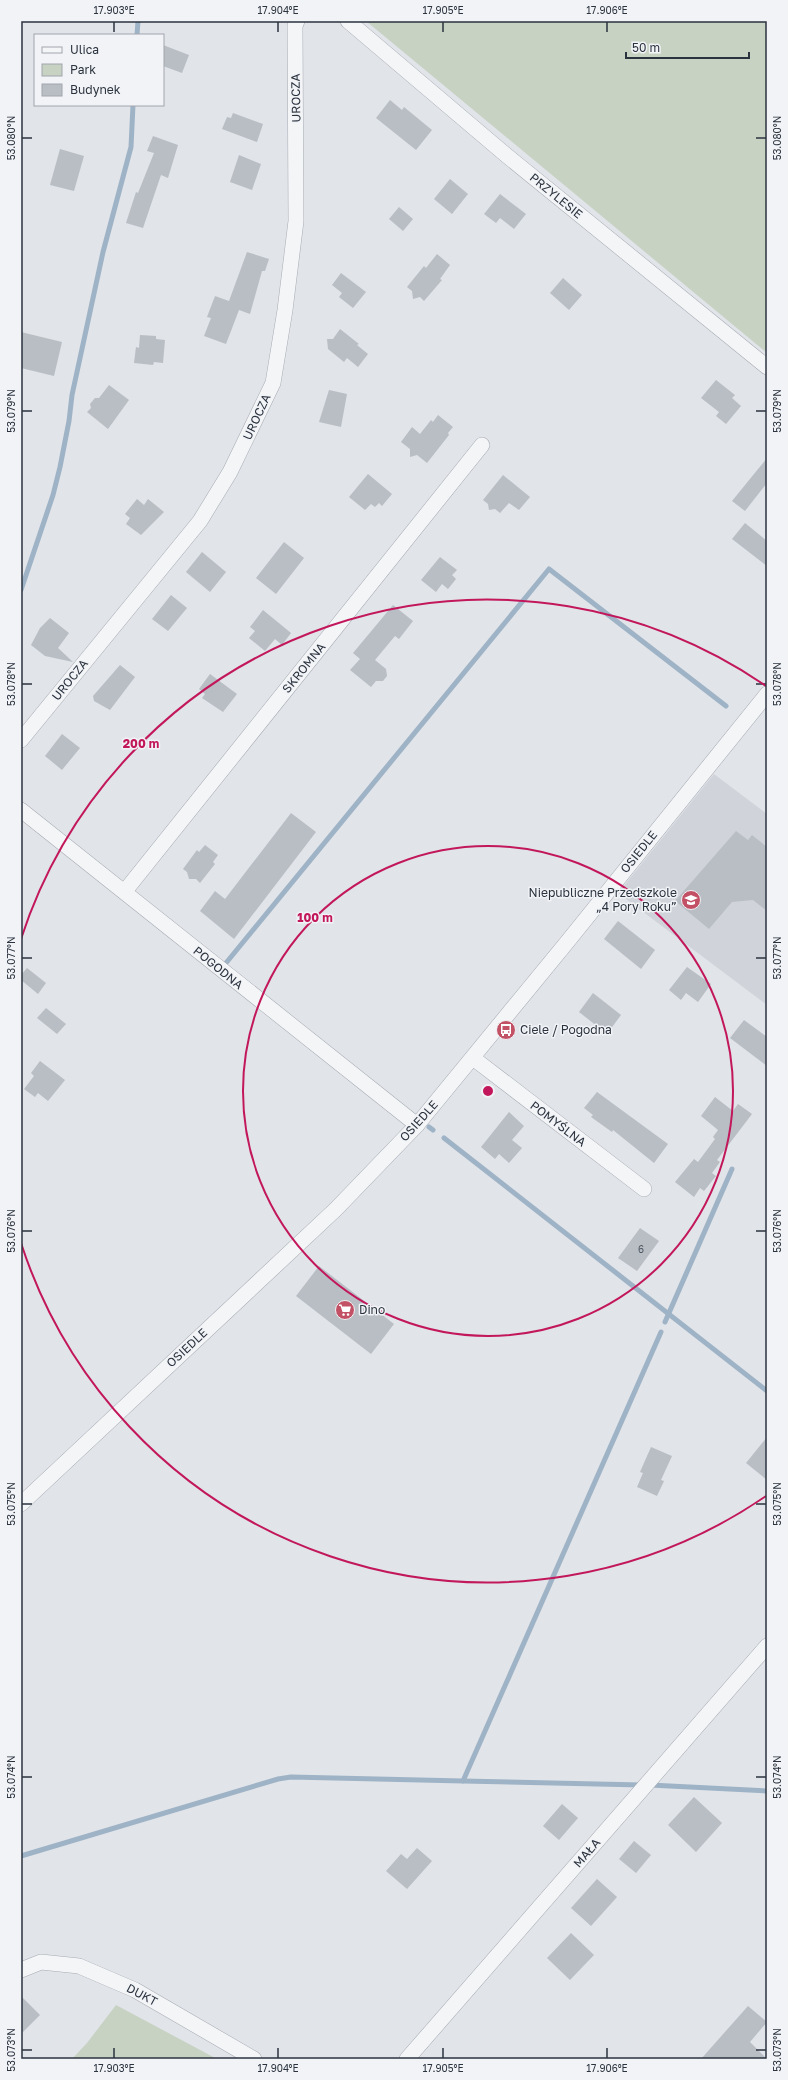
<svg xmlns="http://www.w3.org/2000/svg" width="788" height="2080" font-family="'Golos Text',sans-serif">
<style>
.built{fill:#d0d4da}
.green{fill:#c7d2c3}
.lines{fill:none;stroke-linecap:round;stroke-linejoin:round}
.stream{stroke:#9fb3c6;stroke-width:5}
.building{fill:#b9bec5}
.minor-casing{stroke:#a7abb3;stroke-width:16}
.minor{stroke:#f4f5f7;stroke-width:15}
.ticks{fill:none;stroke:#2b333f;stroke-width:1.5}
.ring{fill:none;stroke:#c2185b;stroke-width:2}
.labels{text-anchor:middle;stroke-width:3;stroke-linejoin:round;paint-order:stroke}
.number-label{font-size:10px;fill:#4e5660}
.street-label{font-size:12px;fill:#2b333f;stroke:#f1f3f6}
.poi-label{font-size:12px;fill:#2b333f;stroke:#f1f3f6;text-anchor:start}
.centre{fill:#c2185b;stroke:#f1f3f6;stroke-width:2}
.ring-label{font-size:12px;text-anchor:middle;font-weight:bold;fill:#c2185b;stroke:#f1f3f6;stroke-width:3;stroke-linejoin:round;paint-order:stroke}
.neatline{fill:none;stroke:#2b333f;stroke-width:1.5}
.ticks-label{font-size:10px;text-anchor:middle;fill:#2b333f}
</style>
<rect width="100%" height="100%" fill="#e1e4e9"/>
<!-- built -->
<path class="built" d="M714 774 767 814V1005L618 893Z"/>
<!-- green -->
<g class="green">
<path d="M366 21H767V353Z"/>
<path d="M116 2005 217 2059H72L87 2043Z"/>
</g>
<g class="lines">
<!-- stream -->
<g class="stream">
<path d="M137 35 138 21"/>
<path d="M21 590 53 495 60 467 69 421 72 395 103 252 131 147 133 105"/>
<path d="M226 963 549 569 726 706"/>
<path d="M429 1127 433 1130"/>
<path d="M444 1138 767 1391"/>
<path d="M665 1322 732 1169"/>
<path d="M463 1781 642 1785"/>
<path d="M650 1785 767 1791"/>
<path d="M21 1856 278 1779 291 1777 463 1781 661 1332"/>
</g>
</g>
<!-- building -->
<g class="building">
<path d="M163 45 189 55 182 73 163 66Z"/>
<path d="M390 100 402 110 404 107 432 130 416 150 376 118Z"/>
<path d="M233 113 263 124 257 142 222 129 227 117 231 118Z"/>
<path d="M153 136 178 145 168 178 161 175 143 228 126 223 136 192 138 193 154 153 147 151Z"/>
<path d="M60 149 84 156 74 191 50 185Z"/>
<path d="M239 155 261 164 252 190 230 182Z"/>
<path d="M450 179 468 194 452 214 434 199Z"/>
<path d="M500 194 526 214 514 229 500 218 496 223 484 214Z"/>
<path d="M399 207 413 219 403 231 389 219Z"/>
<path d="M247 252 269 259 265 271H262L250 314 239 310 226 344 204 336 211 318 207 317 215 296 229 301Z"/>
<path d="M437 254 450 265 440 279 442 280 424 301 420 297 413 299 412 291 407 287 424 266 426 268Z"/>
<path d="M341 273 366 292 353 308 339 297 342 293 332 285Z"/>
<path d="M563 278 582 295 569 310 550 293Z"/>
<path d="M340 329 359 344 357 345 368 354 358 367 347 358 344 362 328 349 327 339H333Z"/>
<path d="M21 332 62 342 54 376 21 368Z"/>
<path d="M140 335 156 336V339L165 340 163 363 154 362 153 365 134 363 136 347 139 348Z"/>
<path d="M716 380 735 395 732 398 741 406 726 424 716 416 719 412 701 398Z"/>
<path d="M109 385 129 400 108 429 87 412 91 408 90 404 95 398H99Z"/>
<path d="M329 390 347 394 341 427 319 422Z"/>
<path d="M438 415 453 427 448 433 449 435 427 463 417 455 410 457V449L401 442 412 427 420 434 431 420 433 422Z"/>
<path d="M767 458V483L745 511 732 501Z"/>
<path d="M368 474 392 494 382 506 379 503 375 507 371 504 365 510 349 497Z"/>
<path d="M503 475 530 497 519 510 509 503 500 513 495 509 489 510 488 504 483 500Z"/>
<path d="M137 499 144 505 148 499 164 512 141 535 126 524 130 518 125 514Z"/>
<path d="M745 523 767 541V566L732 539Z"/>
<path d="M284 542 304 558 276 594 256 578Z"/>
<path d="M202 552 226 572 210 592 186 572Z"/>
<path d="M440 557 457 570 452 575 456 579 448 589 442 584 436 592 421 580Z"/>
<path d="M171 595 187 608 168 631 152 619Z"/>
<path d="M393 605 413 621 399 639 395 636 375 660 386 669 387 676 383 681H376L371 687 350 670 360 659 353 653Z"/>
<path d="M263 610 291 633 282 645 275 639 265 651 249 638 255 631 250 627Z"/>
<path d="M50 618 69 633 58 648 73 662 45 656 31 645 40 628Z"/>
<path d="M120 665 135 677 110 710 94 701 93 696Z"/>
<path d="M210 674 237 694 223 712 202 698 205 694 199 689Z"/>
<path d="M62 734 80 748 62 770 45 756Z"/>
<path d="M291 813 316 832 234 939 200 911 215 891 225 899Z"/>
<path d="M736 831 748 840 752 835 767 847V911L753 900 732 902 709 929 675 901Z"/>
<path d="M205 845 218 855 213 862 215 864 200 883 196 879H189L187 872 183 869 197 850 199 852Z"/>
<path d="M618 921 655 950 641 969 604 939Z"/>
<path d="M687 967 711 984 698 1002 686 993 681 1000 669 990Z"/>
<path d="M27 968 46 983 38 994 21 980V975Z"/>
<path d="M593 993 621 1015 607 1034 579 1012Z"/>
<path d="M46 1008 66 1024 57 1034 37 1018Z"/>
<path d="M744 1020 767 1037V1066L730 1038Z"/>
<path d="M40 1061 65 1080 48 1101 38 1093 35 1097 24 1089 34 1076 31 1073Z"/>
<path d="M597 1092 668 1144 654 1163 613 1130 612 1132 591 1117 593 1115 584 1108Z"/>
<path d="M715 1097 733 1111 738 1104 752 1114 717 1160 720 1162 712 1173 716 1176 704 1191 700 1188 694 1197 675 1182 694 1159 698 1162 715 1139 713 1137 718 1130 701 1116Z"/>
<path d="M509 1112 524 1126 512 1140 522 1148 509 1163 499 1154 495 1159 481 1147Z"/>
<path d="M640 1228 659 1241 637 1271 618 1258Z"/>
<path d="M319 1266 394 1324 371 1354 296 1296Z"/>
<path d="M767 1437V1480L746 1463Z"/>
<path d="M651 1447 672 1456 661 1480 664 1481 657 1496 637 1487 643 1473 640 1472Z"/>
<path d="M694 1797 722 1823 696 1852 668 1825Z"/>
<path d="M562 1804 578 1818 559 1840 543 1826Z"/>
<path d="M634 1841 651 1855 636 1873 619 1859Z"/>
<path d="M417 1848 432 1861 407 1889 386 1871 401 1854 407 1859Z"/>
<path d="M597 1879 617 1897 591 1926 571 1908Z"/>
<path d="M571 1933 594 1955 570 1980 547 1958Z"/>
<path d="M21 1996 40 2015 21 2034Z"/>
<path d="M748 2006 767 2022 750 2042 767 2059H701Z"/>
</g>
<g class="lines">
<!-- minor casing -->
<g class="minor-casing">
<g id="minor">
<path d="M348 21 506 155 767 367"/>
<path d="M21 740 200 521 230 472 273 383 285 310 296 221 295 26 297 21"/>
<path d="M21 810 417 1125"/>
<path d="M125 891 482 445"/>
<path d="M473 1058 644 1189"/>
<path d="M21 1504 336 1209 417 1125 568 941 767 694"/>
<path d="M21 1970 41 1962 79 1966 135 1990 254 2059"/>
<path d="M407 2059 767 1646"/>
</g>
</g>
<!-- minor -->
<use href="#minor" class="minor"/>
</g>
<!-- ticks -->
<path class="ticks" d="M114 22V32M278 22V32M443 22V32M607 22V32M22 138H32M756 138H766M22 411H32M756 411H766M22 684H32M756 684H766M22 958H32M756 958H766M22 1231H32M756 1231H766M22 1504H32M756 1504H766M22 1777H32M756 1777H766M114 2048V2058M278 2048V2058M443 2048V2058M607 2048V2058M22 2050H32M756 2050H766"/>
<!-- distance rings -->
<g class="ring">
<circle cx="488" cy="1091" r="245"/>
<path d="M766 1496A491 491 0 0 1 21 1243M21 939A491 491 0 0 1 766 686"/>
</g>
<!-- icons -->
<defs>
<g id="school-disc" transform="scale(1)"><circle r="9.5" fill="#c35166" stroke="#f1f3f6"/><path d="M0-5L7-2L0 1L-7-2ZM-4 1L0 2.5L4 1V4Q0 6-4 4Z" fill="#fff"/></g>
<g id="bus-disc" transform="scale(1)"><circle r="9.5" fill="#c35166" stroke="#f1f3f6"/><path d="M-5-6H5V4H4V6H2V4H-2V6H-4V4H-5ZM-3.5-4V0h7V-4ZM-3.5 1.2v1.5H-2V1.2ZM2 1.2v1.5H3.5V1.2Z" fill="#fff"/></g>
<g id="supermarket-disc" transform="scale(1)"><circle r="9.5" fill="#c35166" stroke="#f1f3f6"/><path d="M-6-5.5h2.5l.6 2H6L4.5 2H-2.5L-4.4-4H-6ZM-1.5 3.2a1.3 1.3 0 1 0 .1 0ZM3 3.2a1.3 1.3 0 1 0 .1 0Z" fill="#fff"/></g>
</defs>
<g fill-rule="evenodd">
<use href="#school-disc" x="691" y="900"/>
<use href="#bus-disc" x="506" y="1030"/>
<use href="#supermarket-disc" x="345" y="1310"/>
</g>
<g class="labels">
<!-- number labels -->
<g class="number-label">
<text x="641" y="1253">6</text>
</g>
<!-- street labels -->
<g class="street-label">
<text transform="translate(296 98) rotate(-91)" y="4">UROCZA</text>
<text transform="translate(556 196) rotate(39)" y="4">PRZYLESIE</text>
<text transform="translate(257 417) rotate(-65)" y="4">UROCZA</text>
<text transform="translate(304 668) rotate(-51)" y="4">SKROMNA</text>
<text transform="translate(70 680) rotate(-51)" y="4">UROCZA</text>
<text transform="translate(639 852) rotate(-51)" y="4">OSIEDLE</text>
<text transform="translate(218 968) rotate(39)" y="4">POGODNA</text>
<text transform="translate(419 1121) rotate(-48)" y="4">OSIEDLE</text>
<text transform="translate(558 1124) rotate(37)" y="4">POMYŚLNA</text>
<text transform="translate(187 1348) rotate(-43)" y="4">OSIEDLE</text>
<text transform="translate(587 1853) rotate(-49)" y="4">MAŁA</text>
<text transform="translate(142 1995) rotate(28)" y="4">DUKT</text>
</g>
<!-- poi labels -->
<g class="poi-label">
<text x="677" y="897" text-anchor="end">Niepubliczne Przedszkole<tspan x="677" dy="14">„4 Pory Roku”</tspan></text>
<text x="520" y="1034">Ciele / Pogodna</text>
<text x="359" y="1314">Dino</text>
</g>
</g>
<circle cx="488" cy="1091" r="6" class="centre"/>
<g class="ring-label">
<text x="141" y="748">200 m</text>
<text x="315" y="922">100 m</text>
</g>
<!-- border -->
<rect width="788" height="2080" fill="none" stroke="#f1f3f6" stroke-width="44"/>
<!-- legend -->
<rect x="34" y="34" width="130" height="72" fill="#f1f3f6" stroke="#a2a6ad"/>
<rect x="42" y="47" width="20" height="6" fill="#f4f5f7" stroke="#a2a6ad"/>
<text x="70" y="54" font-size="12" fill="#2b333f">Ulica</text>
<rect x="42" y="64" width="20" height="12" fill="#c7d2c3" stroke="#a2a6ad"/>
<text x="70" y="74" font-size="12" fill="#2b333f">Park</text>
<rect x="42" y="84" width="20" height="12" fill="#b9bec5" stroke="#a2a6ad"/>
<text x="70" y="94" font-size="12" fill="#2b333f">Budynek</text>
<!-- scale -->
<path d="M626 52v6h123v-6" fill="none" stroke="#2b333f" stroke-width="2"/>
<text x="632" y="52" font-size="12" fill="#2b333f" stroke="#f1f3f6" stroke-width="3" paint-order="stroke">50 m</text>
<rect x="22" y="22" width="744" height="2036" class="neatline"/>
<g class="ticks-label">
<text x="114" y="14">17.903°E</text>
<text x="278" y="14">17.904°E</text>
<text x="443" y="14">17.905°E</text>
<text x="607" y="14">17.906°E</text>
<text transform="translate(11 138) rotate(-90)" y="4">53.080°N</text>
<text transform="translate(777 138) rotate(-90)" y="4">53.080°N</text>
<text transform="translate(11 411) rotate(-90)" y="4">53.079°N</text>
<text transform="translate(777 411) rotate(-90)" y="4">53.079°N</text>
<text transform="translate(11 684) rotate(-90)" y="4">53.078°N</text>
<text transform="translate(777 684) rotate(-90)" y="4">53.078°N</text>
<text transform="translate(11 958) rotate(-90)" y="4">53.077°N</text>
<text transform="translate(777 958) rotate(-90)" y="4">53.077°N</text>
<text transform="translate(11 1231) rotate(-90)" y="4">53.076°N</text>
<text transform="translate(777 1231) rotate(-90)" y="4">53.076°N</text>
<text transform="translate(11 1504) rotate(-90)" y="4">53.075°N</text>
<text transform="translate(777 1504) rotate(-90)" y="4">53.075°N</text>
<text transform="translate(11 1777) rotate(-90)" y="4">53.074°N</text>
<text transform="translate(777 1777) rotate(-90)" y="4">53.074°N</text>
<text transform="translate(11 2050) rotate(-90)" y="4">53.073°N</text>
<text transform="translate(777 2050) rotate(-90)" y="4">53.073°N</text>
<text x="114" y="2072">17.903°E</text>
<text x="278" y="2072">17.904°E</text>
<text x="443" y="2072">17.905°E</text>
<text x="607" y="2072">17.906°E</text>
</g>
</svg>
